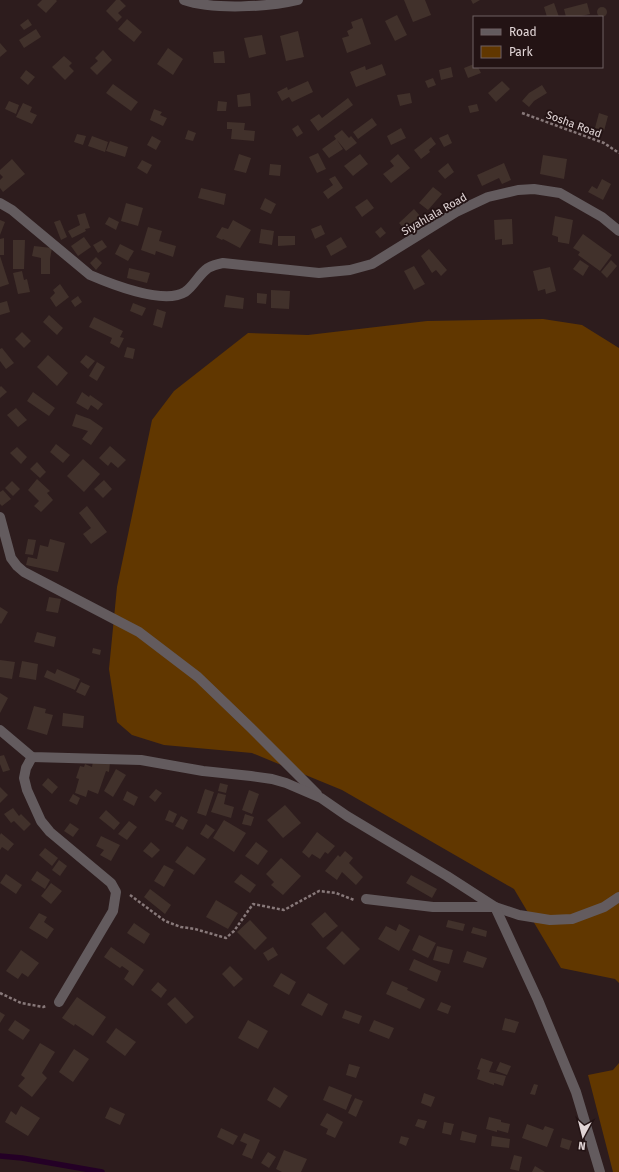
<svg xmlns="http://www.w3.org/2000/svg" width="619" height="1172" font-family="'Fira Sans',sans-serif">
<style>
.green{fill:#613700}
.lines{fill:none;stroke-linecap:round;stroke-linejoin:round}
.stream{stroke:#240026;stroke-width:5.5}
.building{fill:#41312b}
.path{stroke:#88797a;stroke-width:2.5;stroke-dasharray:3 2;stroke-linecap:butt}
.minor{stroke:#635b5e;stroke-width:10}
.labels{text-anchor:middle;stroke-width:4;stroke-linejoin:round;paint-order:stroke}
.street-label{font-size:11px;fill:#e1d5d6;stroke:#231314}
</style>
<rect width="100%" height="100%" fill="#2d1c1d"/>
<!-- green -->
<g class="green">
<path d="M543 319 582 325 619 348V983L615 979 561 968 514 889 342 790 252 753 164 745 132 735 117 722 109 669 117 587 152 420 174 391 248 333 308 335 427 321Z"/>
<path d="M619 1063V1172H613L588 1075 613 1070Z"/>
</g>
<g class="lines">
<!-- stream -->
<path class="stream" d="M0 1156 22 1158 102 1172"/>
</g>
<!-- building -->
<g class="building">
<path d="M42 0H56L57 1 46 13 37 5Z"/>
<path d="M116 0H120L126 6 118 13 122 17 117 22 106 11Z"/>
<path d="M404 0H425L431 15 413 22Z"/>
<path d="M471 0H480L473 4Z"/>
<path d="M554 3 559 17H547L544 7Z"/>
<path d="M587 3 590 14 577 17H566L564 9Z"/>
<circle cx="602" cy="12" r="5"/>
<path d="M397 15 407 35 395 41 385 21Z"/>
<path d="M362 18 371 44 347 53 342 38 349 36 347 31 353 28 351 22Z"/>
<path d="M28 19 32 25 24 30 20 25Z"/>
<path d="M127 19 142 32 134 42 118 29Z"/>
<path d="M36 29 41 37 24 48 19 40Z"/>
<path d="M298 31 304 57 286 61 280 36Z"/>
<path d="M262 35 266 54 249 58 244 38Z"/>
<path d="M0 43 7 51 0 57Z"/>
<path d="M168 48 183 59 173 75 157 64Z"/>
<path d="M103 50 112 60 97 75 90 68 98 61 95 58Z"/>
<path d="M224 51 225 63H214L213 52Z"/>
<path d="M64 56 72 63 69 66 74 71 65 80 52 67Z"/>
<path d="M382 64 386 75 356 87 350 72 365 66 366 70Z"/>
<path d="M474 64V67H478L481 73 468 78 464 68Z"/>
<path d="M451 67 453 77 441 80 439 70Z"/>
<path d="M26 70 35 77 28 85 20 78Z"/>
<path d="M433 78 436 85 428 88 425 81Z"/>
<path d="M308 81 313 92 292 102 289 97 282 101 277 92 287 87 288 90Z"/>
<path d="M502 81 510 89 496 102 488 93Z"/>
<path d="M113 84 138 102 131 111 106 93Z"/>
<path d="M542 85 547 93 534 101 529 107 522 101 529 93Z"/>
<path d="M250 93 251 106 238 107 237 95Z"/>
<path d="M410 93 412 103 400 106 397 95Z"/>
<path d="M348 98 353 105 318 131 310 120 319 114 322 118Z"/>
<path d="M9 101 19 105 16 114 5 109Z"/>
<path d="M218 101 227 102 226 111H217Z"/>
<path d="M23 103 32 107 30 112 37 115 32 124 16 117Z"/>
<path d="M477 104 479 111 470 113 468 106Z"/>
<path d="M154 109 162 112 160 115 167 118 163 126 150 120Z"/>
<path d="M599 113 608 116 604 131 595 128Z"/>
<path d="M372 118 377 125 358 139 353 132Z"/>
<path d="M227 122 245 123 244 130 255 131 254 141 231 139 232 129H227Z"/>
<path d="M298 125 303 133 297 137 292 129Z"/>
<path d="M401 128 406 138 391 145 387 136Z"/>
<path d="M188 130 196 133 193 141 185 139Z"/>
<path d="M342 130 349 138 351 136 357 143 346 151 337 140 343 149 329 158 322 149 336 139 334 136Z"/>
<path d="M77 134 86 136 83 145 74 142Z"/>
<path d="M448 134 452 143 444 147 439 138Z"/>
<path d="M92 136 108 142 105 152 88 146Z"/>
<path d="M152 136 161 141 156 150 147 145Z"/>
<path d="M431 137 436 144 429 150 430 152 421 159 414 150Z"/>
<path d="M110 141 128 147 125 157 106 151Z"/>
<path d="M318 153 326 169 317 173 309 157Z"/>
<path d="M239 154 251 158 246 173 234 170Z"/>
<path d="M360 154 368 164 353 176 344 166Z"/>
<path d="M398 154 410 168 391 183 383 174 394 166 390 161Z"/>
<path d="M543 155 567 159 564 179 540 174Z"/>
<path d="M12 159 25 174 3 192 0 188V180L3 177 0 174V170Z"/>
<path d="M142 160 152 165 147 174 137 168Z"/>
<path d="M448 163 454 172 445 179 438 171Z"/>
<path d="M504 163 511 180 502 184 499 178 482 186 477 175Z"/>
<path d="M270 164 281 165 280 176 269 175Z"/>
<path d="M335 176 343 188 328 199 323 192 333 185 329 179Z"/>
<path d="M602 179 611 184 603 200 588 192 592 186 597 189Z"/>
<path d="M433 187 442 194 428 210 419 203Z"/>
<path d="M201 188 226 194 224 205 198 198Z"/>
<path d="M265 198 276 204 271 214 260 209Z"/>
<path d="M367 199 374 208 362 217 355 207Z"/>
<path d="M126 203 143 208 138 226 121 221Z"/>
<path d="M414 209 421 217 406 231 399 223Z"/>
<path d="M85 213 90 228 85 229 86 231 72 238 68 231 80 225 77 215Z"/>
<path d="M555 216 573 220 569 244 558 242V237L552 235Z"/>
<path d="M109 217 119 222 116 230 105 224Z"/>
<path d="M512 219 513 244 502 245V239L495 240 494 220Z"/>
<path d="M0 220 5 222 0 235Z"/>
<path d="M60 220 67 237 61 240 54 222Z"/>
<path d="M233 220 251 230 240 248 223 239 222 240 216 237 222 227 228 229Z"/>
<path d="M321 225 325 234 315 239 311 229Z"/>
<path d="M148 227 162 231 159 241 176 246 173 257 156 251 155 255 141 250Z"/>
<path d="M381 227 386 233 380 238 375 232Z"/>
<path d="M261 229 274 231 272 245 259 243Z"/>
<path d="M583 234 612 255 600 271 578 255 580 252 573 248Z"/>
<path d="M278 236H295V245L278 246Z"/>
<path d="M84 237 91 247 78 256 71 246Z"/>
<path d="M341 237 347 247 331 256 326 246Z"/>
<path d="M4 238V255H0V239Z"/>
<path d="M13 240H25L24 269H13Z"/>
<path d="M102 240 107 247 98 253 93 245Z"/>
<path d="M120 244 134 251 128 261 115 254Z"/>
<path d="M34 246 52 248 50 259V274H41V258L32 256Z"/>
<path d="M429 249 447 270 441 276 436 270 432 273 421 256Z"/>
<path d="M0 256 9 284 0 287Z"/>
<path d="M96 257 102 263 96 270 90 263Z"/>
<path d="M580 260 589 266 583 276 573 269Z"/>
<path d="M611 260 617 266 607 278 601 272Z"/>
<path d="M414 266 425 284 414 290 404 271Z"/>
<path d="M550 267 556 291 546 294 545 289 538 291 533 271Z"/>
<path d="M129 268 150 273 147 283 127 278Z"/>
<path d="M22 271 24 280 27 279 30 292 18 294 13 273Z"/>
<path d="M60 284 69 297 56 307 50 298 55 293 53 290Z"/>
<path d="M271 290 290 291 289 309 271 308Z"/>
<path d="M257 293 267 294 266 304 257 303Z"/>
<path d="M226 295 244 298 243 309 224 307Z"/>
<path d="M78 296 82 302 75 307 71 301Z"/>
<path d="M7 301 10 312 0 315V303Z"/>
<path d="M133 303 146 308 142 316 130 311Z"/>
<path d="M157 309 166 312 162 328 153 325Z"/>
<path d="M49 315 63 328 57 335 43 322Z"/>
<path d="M94 317 123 331 120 337 124 338 119 348 110 343 112 338 89 327Z"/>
<path d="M22 332 31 341 24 348 15 339Z"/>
<path d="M127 347 135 349 133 359 124 357Z"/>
<path d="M2 348 14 363 6 369 0 361V349Z"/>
<path d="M48 355 68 373 57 386 37 367Z"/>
<path d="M86 355 95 361 88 369 80 362Z"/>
<path d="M97 362 105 367 97 381 89 376Z"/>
<path d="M1 386 7 392 0 398V387Z"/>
<path d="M33 392 55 408 49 416 27 401Z"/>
<path d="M82 392 89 397 90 395 103 404 98 410 91 405 88 410 76 403Z"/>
<path d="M16 408 27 420 18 427 7 415Z"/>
<path d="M76 414 90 419 103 428 91 445 82 439 88 431 72 426Z"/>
<path d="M56 444 70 455 63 463 50 452Z"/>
<path d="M110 446 126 460 118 468 111 462 108 466 99 458Z"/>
<path d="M17 447 27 457 21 464 10 453Z"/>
<path d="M83 459 100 474 84 492 67 476Z"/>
<path d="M37 462 46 472 40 478 30 469Z"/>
<path d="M37 479 50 491 47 493 53 500 41 512 34 506 39 501 28 490Z"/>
<path d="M104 480 112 489 103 498 94 489Z"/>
<path d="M12 481 20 489 13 496 5 488Z"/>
<path d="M3 490 11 499 2 506 0 504V492Z"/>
<path d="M87 506 107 532 91 544 83 534 91 528 79 513Z"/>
<path d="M28 539 36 540 33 555 25 554Z"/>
<path d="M50 539 65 543 58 572 26 565 28 557 37 559 40 545 48 547Z"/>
<path d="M49 597 61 599 58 613 46 611Z"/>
<path d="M0 607 8 612 1 624 0 623Z"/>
<path d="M37 632 56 637 54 647 34 642Z"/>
<path d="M93 648 101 650 100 655 92 653Z"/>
<path d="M0 660 15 662 12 679 0 677Z"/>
<path d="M22 661 38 664 36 680 19 677Z"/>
<path d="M57 669 80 679 75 690 44 677 47 670 55 674Z"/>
<path d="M81 682 90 686 85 696 76 692Z"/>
<path d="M0 693 8 698 0 713Z"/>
<path d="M34 706 46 709 45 713 53 715 47 735 27 729Z"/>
<path d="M63 713 84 716 83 728 62 726Z"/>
<path d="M4 755 10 770 3 772 0 764V756Z"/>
<path d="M93 761 110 763 109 772 106 771 98 794 88 790 86 797 75 793 79 779 76 778 80 766 84 767 85 764 92 767Z"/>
<path d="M116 769 126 775 113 797 104 791Z"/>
<path d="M48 778 58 787 52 794 42 785Z"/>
<path d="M220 783 228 785 226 793 218 791Z"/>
<path d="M0 787 8 795 0 803Z"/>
<path d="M156 789 162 793 155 802 149 797Z"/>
<path d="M205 789 214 792 206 816 197 813Z"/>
<path d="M249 790 259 794 252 814 242 810Z"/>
<path d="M127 791 138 797 134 806 123 800Z"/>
<path d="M218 793 226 795 224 804 234 807 231 818 211 812Z"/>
<path d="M73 794 80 798 77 805 69 801Z"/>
<path d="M285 805 301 823 283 838 267 820Z"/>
<path d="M13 808 19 816 21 814 31 824 24 831 14 821 11 823 4 814Z"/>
<path d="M106 810 120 823 114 830 99 818Z"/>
<path d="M169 810 177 814 173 823 165 820Z"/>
<path d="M245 814 254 817 251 826 242 824Z"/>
<path d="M181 816 188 820 183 830 175 826Z"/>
<path d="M224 820 246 833 234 852 213 838Z"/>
<path d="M129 821 137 827 127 840 118 834Z"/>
<path d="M70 823 79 829 73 837 64 831Z"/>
<path d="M206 824 215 830 208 839 200 834Z"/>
<path d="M317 832 335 846 328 854 325 852 320 859 312 854 309 858 302 852Z"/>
<path d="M1 833 14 844 8 851 2 847 0 850V835Z"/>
<path d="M101 836 120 845 111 861 100 855 104 850 96 846Z"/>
<path d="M151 842 160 850 152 858 143 851Z"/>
<path d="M256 842 268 851 258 865 245 856Z"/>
<path d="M187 846 206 859 194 875 175 862Z"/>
<path d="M45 848 58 858 52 866 39 855Z"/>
<path d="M345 851 353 858 349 863 363 877 356 885 342 872 337 880 325 871 338 855 340 857Z"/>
<path d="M281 858 301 876 283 895 271 885 274 882 266 874Z"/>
<path d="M59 860 67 866 60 876 52 870Z"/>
<path d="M164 865 174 870 164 887 154 881Z"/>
<path d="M37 871 50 880 45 889 31 880Z"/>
<path d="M6 874 22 885 16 894 0 883Z"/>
<path d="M241 874 256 885 250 893 234 882Z"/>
<path d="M411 875 437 889 432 898 406 883Z"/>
<path d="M51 883 62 891 51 904 41 896Z"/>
<path d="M150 889 171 905 165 914 144 897Z"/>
<path d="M216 900 238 913 228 929 206 917Z"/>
<path d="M325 912 338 926 323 938 311 924Z"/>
<path d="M39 913 47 917 44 922 54 929 47 939 29 928Z"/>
<path d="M250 920 267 938 255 950 237 932Z"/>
<path d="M448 920 465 924 463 931 446 927Z"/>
<path d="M134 923 150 934 144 944 127 933Z"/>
<path d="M399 924 410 930 399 951 378 939 386 926 396 931Z"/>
<path d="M473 927 487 931 486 937 471 933Z"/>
<path d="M342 931 360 949 344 965 326 948Z"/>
<path d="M419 935 436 943 428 958 412 950Z"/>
<path d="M437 946 453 950 449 964 433 960Z"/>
<path d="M111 947 144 970 133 986 124 979 129 971 122 966 120 968 104 957Z"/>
<path d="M273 947 278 955 268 961 263 953Z"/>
<path d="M21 950 39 963 28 977 22 973 18 979 6 971Z"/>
<path d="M467 951 487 958 483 968 463 962Z"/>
<path d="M414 959 441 971 437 982 409 970Z"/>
<path d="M230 966 243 979 234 987 222 974Z"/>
<path d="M281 973 296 982 289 995 273 986Z"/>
<path d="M392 981 408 988 407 990 425 999 420 1009 386 994Z"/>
<path d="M158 982 167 990 161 998 151 990Z"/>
<path d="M308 993 328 1004 322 1016 301 1005Z"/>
<path d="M77 997 106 1017 93 1036 75 1024 74 1026 62 1018Z"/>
<path d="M175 997 194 1017 186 1024 167 1004Z"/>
<path d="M441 1002 451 1006 448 1014 437 1010Z"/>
<path d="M345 1010 362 1016 359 1024 342 1018Z"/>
<path d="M0 1012 5 1015 0 1023Z"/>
<path d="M505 1018 519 1022 515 1033 502 1030Z"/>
<path d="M15 1020 30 1030 23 1040 8 1030Z"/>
<path d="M248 1020 268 1031 258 1049 238 1038Z"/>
<path d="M374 1020 394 1028 389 1039 369 1031Z"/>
<path d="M116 1028 136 1042 125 1056 106 1042Z"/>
<path d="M40 1043 55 1052 42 1073 47 1078 32 1097 18 1086 25 1078 21 1075Z"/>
<path d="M74 1049 89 1059 73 1082 59 1072Z"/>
<path d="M481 1058 493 1062 489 1072 506 1076 503 1086 494 1083V1085L477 1079 480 1070 477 1069Z"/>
<path d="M500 1062 511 1066 507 1075 496 1071Z"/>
<path d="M349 1064 360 1067 356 1078 346 1075Z"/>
<path d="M534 1084 538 1085 535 1095 530 1094Z"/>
<path d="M329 1086 352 1095 346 1110 323 1100Z"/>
<path d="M274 1087 288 1096 280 1108 267 1100Z"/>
<path d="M424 1093 435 1097 431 1107 421 1103Z"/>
<path d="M355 1098 363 1101 356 1117 348 1113Z"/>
<path d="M21 1106 40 1118 28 1136 5 1122 11 1111 16 1115Z"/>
<path d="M110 1107 125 1114 120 1125 105 1118Z"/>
<path d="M327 1113 343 1122 335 1138 326 1134 328 1129 320 1125Z"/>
<path d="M489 1117 501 1120V1122L510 1124 508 1133 497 1130V1132L486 1129Z"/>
<path d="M418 1119 427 1121 424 1129 415 1126Z"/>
<path d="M444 1122 454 1124 451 1135 442 1133Z"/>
<path d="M527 1124 543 1130 545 1126 554 1129 547 1147 522 1138Z"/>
<path d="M221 1128 238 1136 233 1145 217 1137Z"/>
<path d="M462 1131 477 1135 475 1143 460 1140Z"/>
<path d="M244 1133 260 1140 252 1159 242 1155 247 1144 240 1141Z"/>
<path d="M401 1136 409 1138 406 1146 399 1143Z"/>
<path d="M492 1136 510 1139 509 1148 491 1146Z"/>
<path d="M562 1138 572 1141 569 1150 560 1147Z"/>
<path d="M284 1150 307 1159 301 1172H282L276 1169Z"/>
<path d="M268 1152 276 1157 269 1168 261 1163Z"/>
<path d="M514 1155 522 1157 519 1171 510 1169Z"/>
<path d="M535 1166 545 1172H532Z"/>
</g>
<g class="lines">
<!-- path -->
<g class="path">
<path d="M522 113 604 143 619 153"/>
<path d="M130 895 165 921 181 927 195 929 226 938 234 931 253 904 284 910 319 891 336 893 354 900"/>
<path d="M0 993 21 1003 43 1007 46 1006"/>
</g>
<!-- minor -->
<g class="minor">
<path d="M184 0C213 10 269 7 298 0"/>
<path d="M0 203 12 210 90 275C111 284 164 305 185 292 194 286 199 274 208 268 213 265 218 264 223 263L319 273 350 270 372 264 456 212 488 197 518 190 534 189 560 193 602 217 619 231"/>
<path d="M0 517 11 558 17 566 24 572 139 632 198 677 251 728 317 794"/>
<path d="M0 730 32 757 141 760 203 771 251 776 272 779 286 783 321 798 347 816 447 876 495 907 519 915 550 920 572 919 604 907 619 897"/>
<path d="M32 757 26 768 24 778 27 790 41 821 50 832 111 883 116 892 113 911 59 1002"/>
<path d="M366 899 433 907H495L538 1000 576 1092 600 1172"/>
</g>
</g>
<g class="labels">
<!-- street labels -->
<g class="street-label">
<text transform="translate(574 124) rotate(20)" y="4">Sosha Road</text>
<text transform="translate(434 214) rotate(-30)" y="4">Siyahlala Road</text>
</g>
</g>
<!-- legend -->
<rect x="473" y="16" width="130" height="52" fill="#231314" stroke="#6f6162"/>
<rect x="481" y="29" width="20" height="6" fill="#635b5e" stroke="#6f6162"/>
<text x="509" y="36" font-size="12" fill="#e1d5d6">Road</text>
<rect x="481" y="46" width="20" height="12" fill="#613700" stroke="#6f6162"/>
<text x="509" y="56" font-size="12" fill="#e1d5d6">Park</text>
<!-- north arrow -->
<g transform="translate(583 1136) rotate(187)" stroke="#231314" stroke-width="3" paint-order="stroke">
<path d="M0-3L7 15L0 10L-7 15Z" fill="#e1d5d6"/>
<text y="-6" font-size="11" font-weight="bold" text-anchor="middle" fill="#e1d5d6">N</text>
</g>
</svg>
